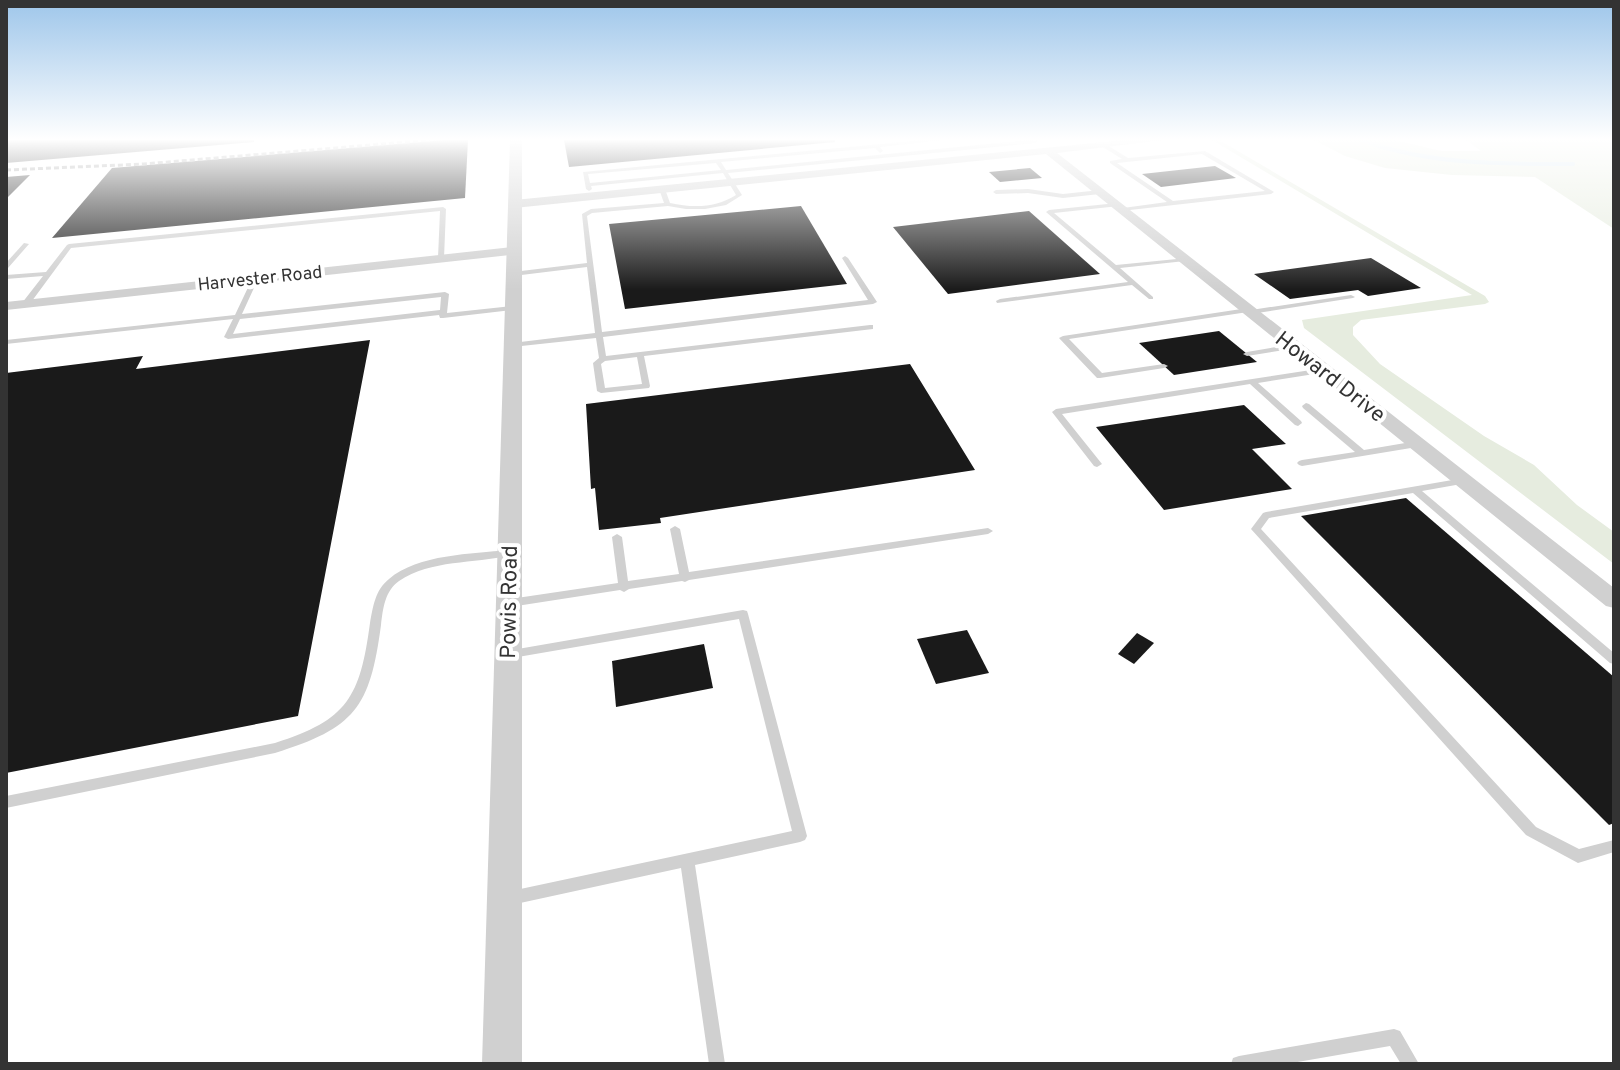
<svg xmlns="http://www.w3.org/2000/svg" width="1620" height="1070" font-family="Overpass,sans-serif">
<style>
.green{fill:#e6ecdf}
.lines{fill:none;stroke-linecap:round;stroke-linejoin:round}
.stream{stroke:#cfe2ee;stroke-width:4}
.building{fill:#1a1a1a}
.service{fill:#d0d0d0;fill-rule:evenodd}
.minor{fill:#d0d0d0;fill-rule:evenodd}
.tertiary{fill:#d0d0d0;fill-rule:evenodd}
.rail{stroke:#888;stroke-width:3;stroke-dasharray:5 3;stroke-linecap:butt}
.labels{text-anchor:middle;stroke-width:8;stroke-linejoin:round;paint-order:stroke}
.far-street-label{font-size:18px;fill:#333;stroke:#fff}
.street-label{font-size:22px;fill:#333;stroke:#fff}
</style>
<rect width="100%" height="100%" fill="#fff"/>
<!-- green -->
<g class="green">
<path d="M1212 140H1219L1485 296 1489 302 1485 304 1361 320 1353 327V335L1380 364 1484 436 1534 465 1577 505 1614 532V564L1304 328 1302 320 1472 295Z"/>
<path d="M1314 140H1395L1441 151H1481L1466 140H1614V229L1535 177 1452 175 1385 168 1345 156Z"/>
</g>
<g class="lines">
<!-- stream -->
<path class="stream" d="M1361 140C1430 165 1500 164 1573 164"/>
</g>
<!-- building -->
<g class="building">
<path d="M6 140H254V142L6 163Z"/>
<path d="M445 140H468L465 198 52 238 112 168Z"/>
<path d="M564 140H835V142L569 167Z"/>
<path d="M1215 166 1236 178 1161 187 1142 174Z"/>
<path d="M1030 168 1042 178 1000 182 989 172Z"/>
<path d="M30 175 6 199V177Z"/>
<path d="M801 206 847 284 625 309 609 224Z"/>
<path d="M1029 211 1100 274 948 294 893 227Z"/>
<path d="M1371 258 1421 288 1368 296 1358 290 1290 299 1254 274Z"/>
<path d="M1219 331 1257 362 1174 375 1139 343Z"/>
<path d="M370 340 298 716 6 773V373L143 356 136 369Z"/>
<path d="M910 364 975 470 660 518 661 523 599 530 595 488 591 489 586 404Z"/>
<path d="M1244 405 1286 444 1252 449 1292 489 1164 510 1096 427Z"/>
<path d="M1406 498 1614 677V823L1609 825 1301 516Z"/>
<path d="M967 630 989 673 936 684 917 639Z"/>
<path d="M1137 633 1154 643 1134 664 1118 654Z"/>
<path d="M704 644 713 688 616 707 612 661Z"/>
</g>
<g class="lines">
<!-- service -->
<g class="service">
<path d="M923 140H943L880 147 883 151 880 153 875 148 721 162 726 170 1028 140 1038 141 1035 143 728 173 742 195 726 205 705 209H686L668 206 592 213 587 216 602 332 868 300 842 258 845 256 848 258 877 302 873 304 603 337 606 356 870 325H873V329L644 356 650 386 649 388 601 393 597 391 593 363 599 358 596 338 512 347 508 345 512 343 595 333 587 267 513 276 510 274 513 272 587 263 582 214 591 209 664 203 659 189 662 187 665 189 670 203C693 208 716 208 736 195L723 173 591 186 592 189 589 191 586 189 583 172ZM716 163 721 170 590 183 588 174ZM637 357 642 384 605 388 601 364 605 361Z"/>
<path d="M1103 145H1107L1128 158 1205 151 1274 192 1271 194 1121 211 1120 210 1123 208 1167 202 1110 163V161L1122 159 1103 147ZM1202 154 1265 191 1173 201 1117 163Z"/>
<path d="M1028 189 1063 194 1100 190 1103 192 1100 194 1063 198 1028 193 996 194 993 192 996 190Z"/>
<path d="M1117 203 1119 204V206L1054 213 1116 265 1187 258 1188 259 1185 261 1120 268 1153 297V299H1149L1132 285 997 303 996 301 1000 299 1128 282 1046 212 1049 210Z"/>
<path d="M443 207 446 209 444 258 441 260 438 258 440 211 71 248 29 305H26L22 303 43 276 6 279V275L46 272 67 245 69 244Z"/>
<path d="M24 243 29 244 8 268 6 269V263Z"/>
<path d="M255 277 258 279 242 314 445 292 449 294 447 313 512 306 516 308 512 310 443 318H440L439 315 228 339 224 337 233 319 6 344V340L235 315 252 279ZM441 297 440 310 233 334 240 319Z"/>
<path d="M1351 295 1355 297 1353 298 1251 314 1248 312 1069 339 1102 373 1164 364 1168 366 1164 368 1100 378H1097L1059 338 1063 336 1248 308 1251 310Z"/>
<path d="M1294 344 1298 346 1297 348 1247 356 1243 354 1247 352Z"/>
<path d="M1324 368H1327V372L1258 383 1301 421 1302 423 1298 426 1295 425 1250 384 1062 414 1102 464 1097 467 1094 466 1052 412 1056 409Z"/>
<path d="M1306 403 1309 404 1364 450 1417 441 1421 444 1417 447 1302 466 1299 465 1297 463 1299 461 1302 460 1355 452 1303 408 1302 406Z"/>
<path d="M1464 478 1469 481 1467 483 1422 491 1614 653V664L1610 663 1413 493 1269 518 1261 529 1536 827 1579 849 1614 840V852L1578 863 1526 835 1251 529 1263 513 1266 512Z"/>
<path d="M675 526 680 529 689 572 988 528 993 531 988 534 689 580 685 582 682 581 629 589 624 592 620 590 510 607 506 606 505 603 506 600 510 599 618 583 612 537 617 534 622 537 628 581 679 574 670 529Z"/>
<path d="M508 550 513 553 512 555C475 564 432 559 399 581 385 591 383 608 381 625 370 708 355 728 275 753L6 808V796L275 743C348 720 360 697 370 623 373 607 375 590 389 579 418 554 472 554 508 550Z"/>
<path d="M743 610 747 611 748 614 807 836 805 840 800 842 695 865 725 1064H709L681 868 511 905 506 903 504 898 506 893 511 891 792 831 739 619 512 658 508 657 506 654 508 651 512 650Z"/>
<path d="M1394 1029 1400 1031 1419 1064H1401L1390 1046 1286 1064H1231L1233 1058 1239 1056Z"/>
</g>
<!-- minor -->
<g class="minor">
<path d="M1125 140H1163L1057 153 1614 588V608L1606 606 1046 154 514 208 508 204 514 200Z"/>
<path d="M513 247 518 248V254L6 310V302Z"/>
</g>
<!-- tertiary -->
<path class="tertiary" d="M510 140H522V1064H482Z"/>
<!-- rail -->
<path class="rail" d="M6 170 144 164 430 140"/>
</g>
<!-- sky -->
<linearGradient id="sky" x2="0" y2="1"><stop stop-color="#9ec6ea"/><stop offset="0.48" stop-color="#fff"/><stop offset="1" stop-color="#fff" stop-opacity="0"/></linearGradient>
<rect width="1620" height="290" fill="url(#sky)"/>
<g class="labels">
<!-- far-street labels -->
<g class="far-street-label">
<text transform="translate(260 278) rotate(-6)" y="6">Harvester Road</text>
</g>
<!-- street labels -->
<g class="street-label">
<text transform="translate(1331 376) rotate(38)" y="8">Howard Drive</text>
<text transform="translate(508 602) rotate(-89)" y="8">Powis Road</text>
</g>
</g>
<!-- border -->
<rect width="1620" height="1070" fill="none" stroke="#333333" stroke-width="16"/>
</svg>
